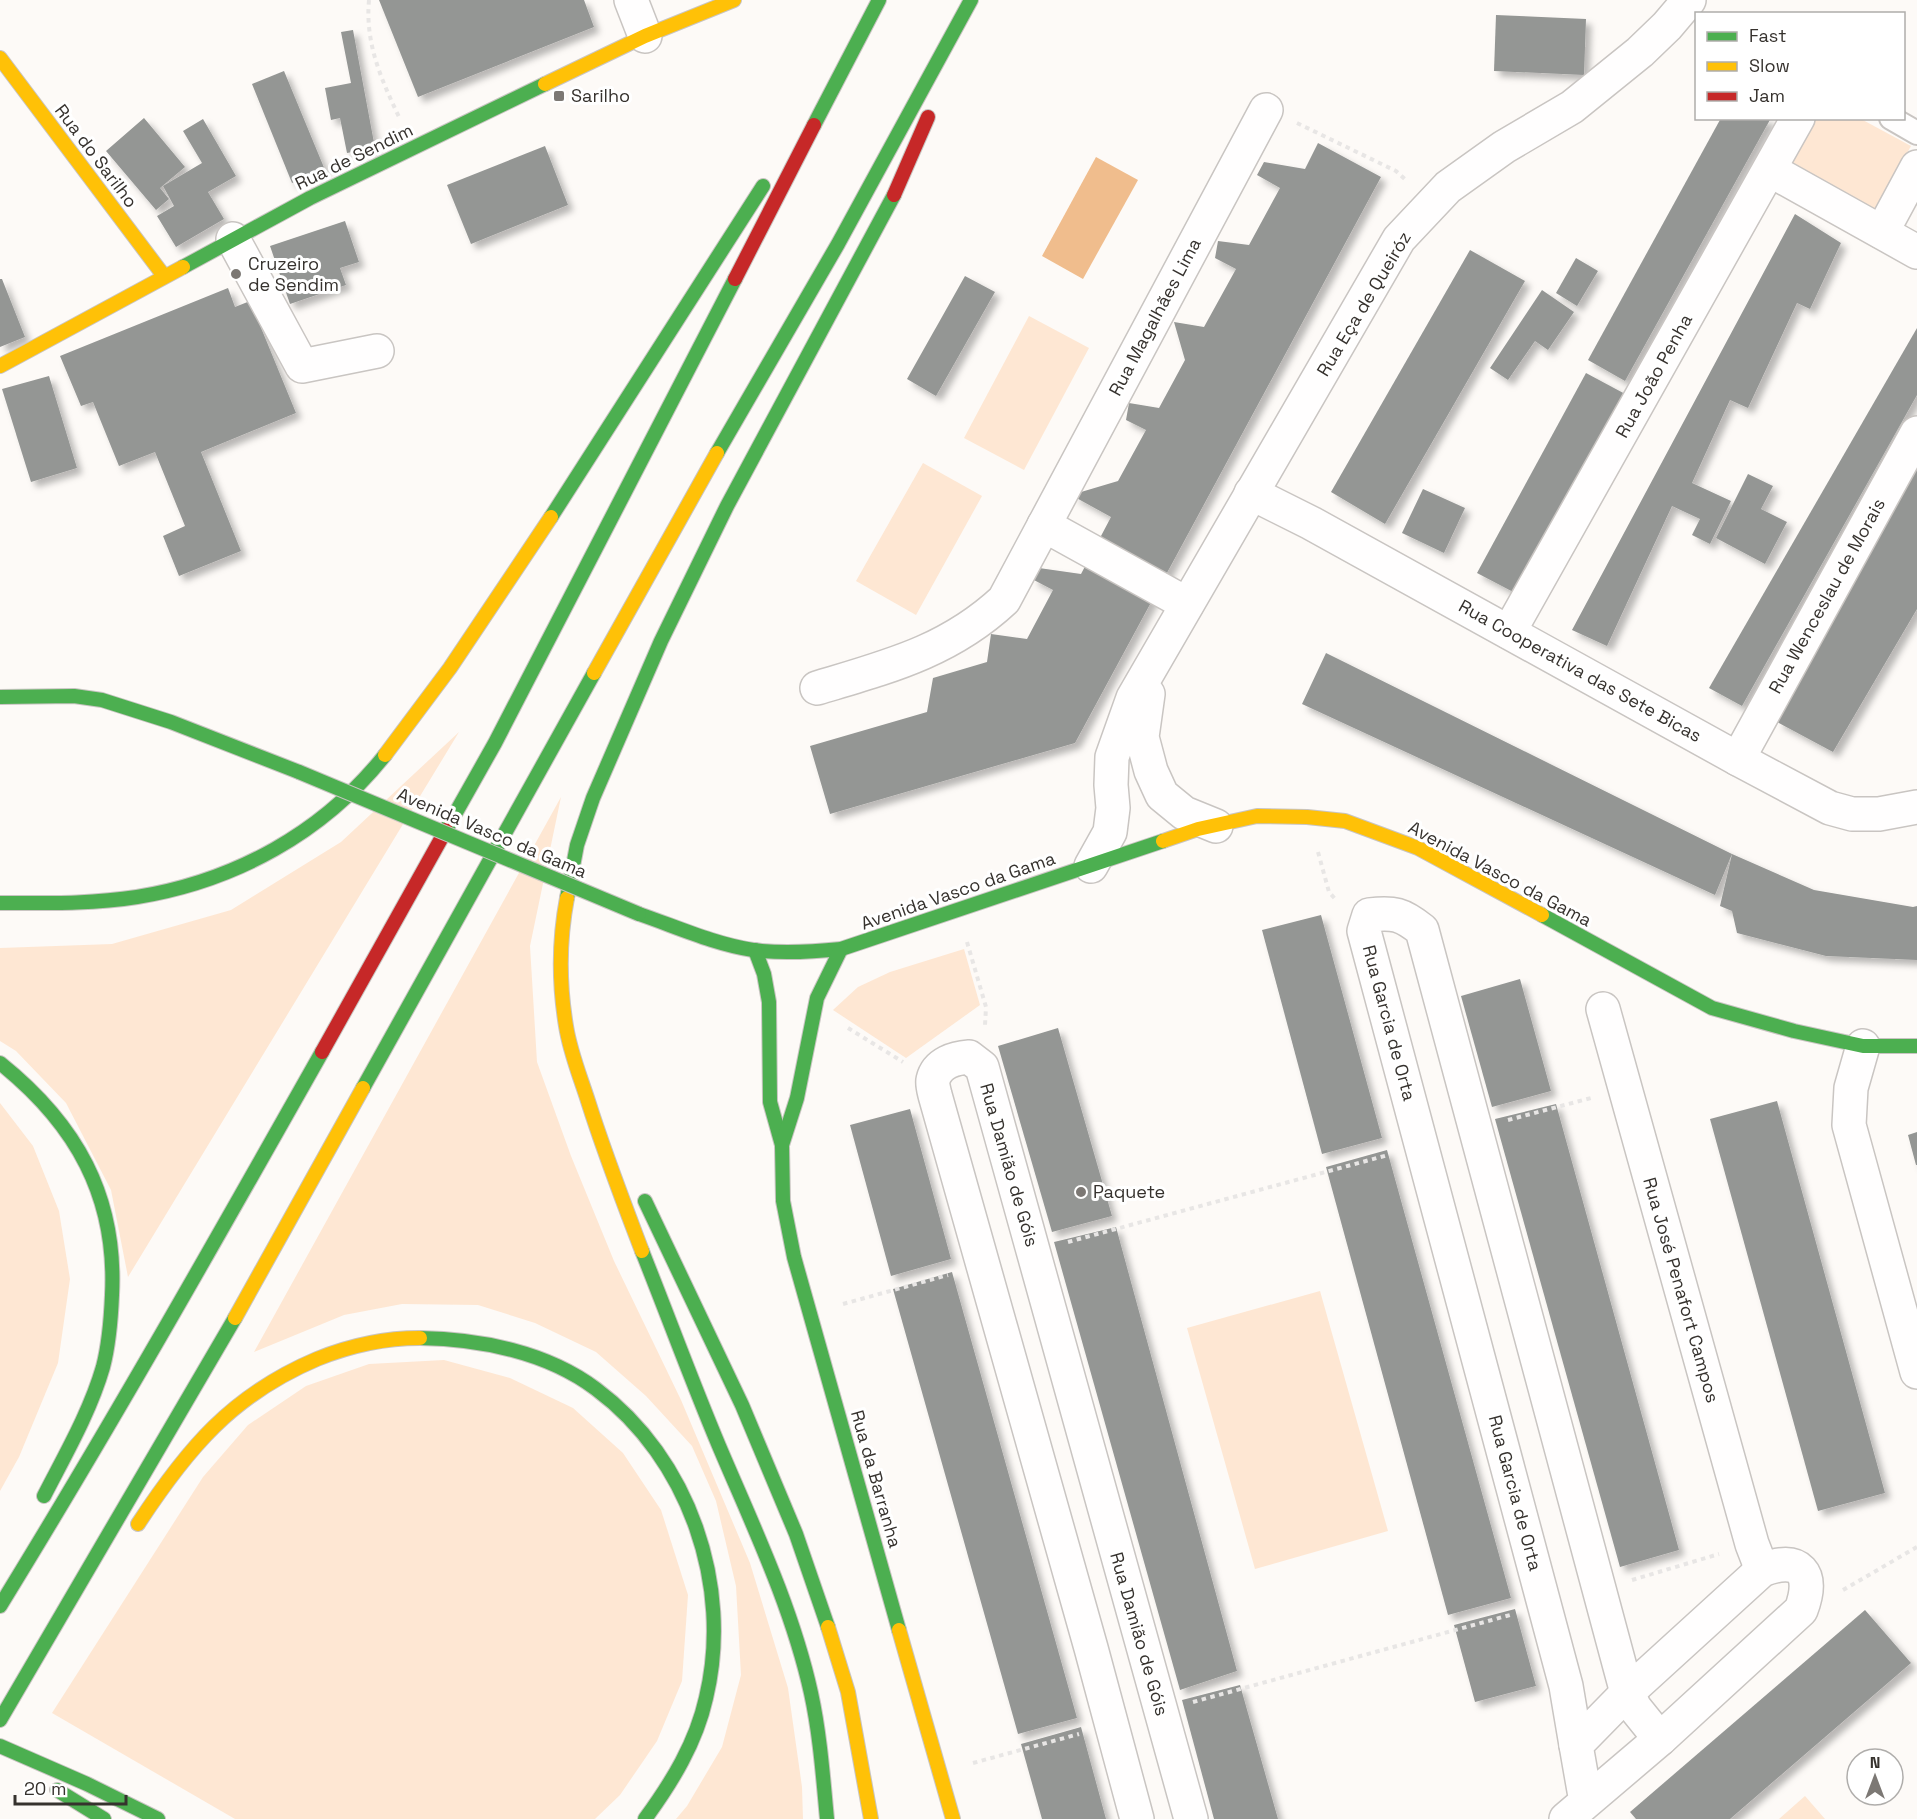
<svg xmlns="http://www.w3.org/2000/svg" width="1917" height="1819" font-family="'Space Grotesk',sans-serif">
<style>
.green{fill:#fee7d3}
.water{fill:#f0bd8d}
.building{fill:#949694;filter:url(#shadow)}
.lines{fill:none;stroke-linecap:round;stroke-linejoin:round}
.lane-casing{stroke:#c9c5c2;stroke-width:26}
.street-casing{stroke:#c9c5c2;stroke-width:36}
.fast-casing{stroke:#c9c5c2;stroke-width:16}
.slow-casing{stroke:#c9c5c2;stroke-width:16}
.jam-casing{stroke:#c9c5c2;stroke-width:16}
.path{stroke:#e8e6e5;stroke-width:4;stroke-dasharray:4.5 4.5;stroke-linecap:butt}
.lane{stroke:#fffefe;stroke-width:22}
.street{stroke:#fffefe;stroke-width:33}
.fast{stroke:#4caf50;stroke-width:14}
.slow{stroke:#ffc107;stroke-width:14}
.jam{stroke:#c62828;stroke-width:14}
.fast-bridge-casing{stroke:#c9c5c2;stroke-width:16;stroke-linecap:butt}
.fast-bridge{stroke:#4caf50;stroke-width:14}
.poi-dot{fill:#7c7874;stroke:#fff;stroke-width:2}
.labels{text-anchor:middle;stroke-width:6;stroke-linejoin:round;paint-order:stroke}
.poi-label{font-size:18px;fill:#36322e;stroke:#fff;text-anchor:start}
.street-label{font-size:18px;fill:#36322e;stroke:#fff}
</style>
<defs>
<filter id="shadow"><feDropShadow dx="5.5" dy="5.5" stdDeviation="3" flood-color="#0004"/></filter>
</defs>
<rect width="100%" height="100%" fill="#fdfaf7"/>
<!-- green -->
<g class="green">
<path d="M1816 119H1861L1911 146 1875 211 1790 164Z"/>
<path d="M1029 316 1089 348 1024 470 964 438Z"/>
<path d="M923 463 982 496 916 615 856 581Z"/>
<path d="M459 732 128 1277 111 1190 66 1103 16 1051 0 1041V948L112 944 231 910 341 842Z"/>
<path d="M561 797 530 946 537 1062 571 1156 614 1261 681 1400 750 1563 788 1688 802 1787 803 1819H676L687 1806 722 1747 741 1675 736 1586 716 1501 692 1446 646 1396 596 1352 535 1323 478 1305 402 1304 344 1315 254 1352Z"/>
<path d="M964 949 980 1005 906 1058 833 1010 858 987 890 972Z"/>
<path d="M0 1103 33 1146 59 1211 70 1279 58 1363 19 1457 0 1491Z"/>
<path d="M1320 1291 1388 1531 1255 1569 1187 1328Z"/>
<path d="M444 1360 510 1378 573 1408 623 1453 661 1510 688 1595 682 1681 657 1741 620 1795 595 1819H235L52 1713 203 1477 248 1425 306 1386 369 1364Z"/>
<path d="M1805 1796 1825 1819H1779Z"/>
</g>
<!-- water -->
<path class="water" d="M1096 157 1138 180 1083 279 1042 256Z"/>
<!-- building -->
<g class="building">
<path d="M379 0H584L594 27 418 97Z"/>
<path d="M1496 15 1586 19 1584 75 1494 71Z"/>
<path d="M353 30 375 148 347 153 340 118 331 120 325 88 351 83 341 32Z"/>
<path d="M284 71 325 170 292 183 252 84Z"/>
<path d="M144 118 185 167 160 188 169 199 156 210 106 151Z"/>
<path d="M1721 118H1771L1625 381 1588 360Z"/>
<path d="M203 119 236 176 208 192 224 219 176 247 157 216 174 206 163 186 202 163 183 131Z"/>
<path d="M1318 143 1381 177 1075 743 830 814 810 746 927 712 933 678 987 662 991 634 1027 639 1053 590 1032 579 1039 568 1081 574 1111 517 1071 495 1118 481 1146 430 1126 420 1129 403 1159 408 1185 360 1174 322 1204 327 1236 269 1215 258 1218 241 1249 245 1280 188 1257 175 1264 162 1305 169Z"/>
<path d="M545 146 568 205 471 244 447 185Z"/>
<path d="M1795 214 1841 243 1810 309 1797 303 1748 408 1730 400 1692 483 1731 501 1710 544 1692 535 1700 519 1672 506 1607 646 1572 630Z"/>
<path d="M345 221 359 262 340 268 346 285 290 304 270 246Z"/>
<path d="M1470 250 1525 281 1385 524 1331 492Z"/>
<path d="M1576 258 1598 271 1577 306 1556 293Z"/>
<path d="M965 276 995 292 936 396 907 379Z"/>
<path d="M0 279H2L25 337 0 347Z"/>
<path d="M228 288 235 307 250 301 296 413 201 452 241 551 179 576 163 536 185 526 155 452 119 466 93 402 81 406 60 356Z"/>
<path d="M1542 290 1574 312 1548 350 1535 341 1508 380 1490 368Z"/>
<path d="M1917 328V395L1742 706 1709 688Z"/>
<path d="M1586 373 1627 395 1519 595 1477 573Z"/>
<path d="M49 376 77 468 31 482 2 389Z"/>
<path d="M1917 465V609L1833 752 1777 722Z"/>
<path d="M1748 474 1773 486 1761 509 1787 522 1765 564 1716 538Z"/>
<path d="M1423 489 1465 508 1444 553 1402 533Z"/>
<path d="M1326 653 1732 854 1814 890 1913 907 1917 906V960L1826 956 1737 933 1732 911 1720 906 1732 854 1715 895 1302 704Z"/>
<path d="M1321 915 1382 1138 1322 1154 1262 930Z"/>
<path d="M1520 979 1551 1091 1492 1107 1461 996Z"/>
<path d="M1058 1028 1112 1216 1052 1232 998 1046Z"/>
<path d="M1777 1101 1885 1493 1818 1511 1710 1119Z"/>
<path d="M1556 1104 1679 1550 1620 1567 1495 1119Z"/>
<path d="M910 1109 951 1259 891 1276 850 1125Z"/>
<path d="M1917 1132V1165H1916L1908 1135Z"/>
<path d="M1387 1150 1511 1598 1448 1615 1326 1167Z"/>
<path d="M1116 1227 1237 1671 1180 1690 1054 1242Z"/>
<path d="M952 1272 1077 1718 1018 1734 893 1289Z"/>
<path d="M1515 1609 1536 1686 1475 1702 1454 1625Z"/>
<path d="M1865 1610 1911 1663 1730 1819H1636L1630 1812Z"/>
<path d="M1240 1685 1278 1819H1214L1182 1700Z"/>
<path d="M1081 1727 1106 1819H1042L1021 1744Z"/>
</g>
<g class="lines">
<!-- lane casing -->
<g class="lane-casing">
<path id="lane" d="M1891 118 1917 133"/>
</g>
<!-- street casing -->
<g class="street-casing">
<g id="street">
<path d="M631 0 645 36"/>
<path d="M1770 170 1917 252"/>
<path d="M1882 232 1917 167"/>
<path d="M233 239 302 366 377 351"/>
<path d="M1251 493 1311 523 1738 759 1830 808 1852 814H1879L1917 807"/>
<path d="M1044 525 1187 604"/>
<path d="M1509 632 1798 118"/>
<path d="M817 688C887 667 948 652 1004 600L1266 110"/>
<path d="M1148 694 1142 737 1151 771 1162 795 1184 813 1216 826"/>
<path d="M1738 759 1917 433"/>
<path d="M1091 866 1110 832 1113 808 1111 785 1112 757 1133 698 1399 239 1448 187 1504 147 1572 107 1640 52 1667 26 1689 0"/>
<path d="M1603 1009 1752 1544 1762 1570"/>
<path d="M1863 1046 1851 1088 1849 1125 1917 1372"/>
<path d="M1576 1745 1566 1686 1364 931 1369 915C1394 912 1402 914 1422 930L1627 1693 1635 1708 1660 1739"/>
<path d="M1137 1819 1091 1648 935 1095C934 1091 932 1084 933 1080 937 1063 955 1058 969 1057L982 1067 1191 1819"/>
<path d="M1566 1819 1660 1739 1801 1610C1815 1573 1800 1555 1762 1570L1627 1693 1576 1745 1586 1802"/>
</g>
</g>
<!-- fast casing -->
<g class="fast-casing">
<g id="fast">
<path d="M814 125 879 0"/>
<path d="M183 267 310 198 545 84"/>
<path d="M717 453 838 244 971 0"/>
<path d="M551 517 763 186"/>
<path d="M0 697 74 696 102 700 171 722 299 772"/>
<path d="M446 830 495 743 735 279"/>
<path d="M567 898 577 845 593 798 661 641 727 506 894 195"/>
<path d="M0 903C46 903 92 904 137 897 235 881 323 833 385 755"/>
<path d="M639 914C677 927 714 944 753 950 782 954 812 952 841 949L1163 841"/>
<path d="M1542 915 1712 1008 1794 1031 1863 1046H1917"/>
<path d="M755 950 764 974 769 1002 770 1102 782 1145 783 1201 794 1257 899 1630"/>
<path d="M0 1063C76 1124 117 1196 112 1295 111 1319 109 1344 103 1367 90 1412 65 1455 44 1496"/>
<path d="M363 1088 594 673"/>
<path d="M782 1145 797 1098 817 998 841 949"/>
<path d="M645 1201 742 1405 796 1534 828 1627"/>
<path d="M642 1251C668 1316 692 1382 719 1446 753 1526 792 1607 811 1693 820 1734 823 1777 827 1819"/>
<path d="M420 1338C480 1339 547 1352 596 1389 689 1458 733 1586 706 1698 696 1743 672 1782 645 1819"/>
<path d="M0 1606C112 1424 217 1238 322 1052"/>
<path d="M0 1720 235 1318"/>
<path d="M0 1746 87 1784 158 1819"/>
<path d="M57 1790 104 1819"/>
</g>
</g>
<!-- slow casing -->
<g class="slow-casing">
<g id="slow">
<path d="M0 58 164 276"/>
<path d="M545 84 645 36 734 0"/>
<path d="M0 366 183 267"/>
<path d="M594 673 717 453"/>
<path d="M385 755 450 668 551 517"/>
<path d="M1163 841 1198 829 1257 816 1307 817 1345 821 1418 848 1542 915"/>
<path d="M567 898C559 940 559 984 566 1026 570 1052 580 1076 588 1101 604 1152 623 1201 642 1251"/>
<path d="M235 1318 363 1088"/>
<path d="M138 1524C187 1449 232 1395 317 1359 349 1346 384 1338 420 1338"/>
<path d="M828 1627 848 1692 871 1819"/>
<path d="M899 1630 953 1819"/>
</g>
</g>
<!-- jam casing -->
<g class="jam-casing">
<g id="jam">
<path d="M894 195 928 117"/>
<path d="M735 279 814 125"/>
<path d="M322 1052 446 830"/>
</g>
</g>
<!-- path -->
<g class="path">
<path d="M369 0C365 43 381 79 399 117"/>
<path d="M1297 123 1396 171 1407 181"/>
<path d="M1318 852 1329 892 1336 900"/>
<path d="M967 942 986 1007 985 1025"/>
<path d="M848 1028 903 1062"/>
<path d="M1508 1120 1591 1098"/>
<path d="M1068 1242 1388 1155"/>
<path d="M843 1304 948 1275"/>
<path d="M1632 1580 1719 1554"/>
<path d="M1843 1590 1917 1547"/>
<path d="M1193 1702 1510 1615"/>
<path d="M973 1763 1079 1734"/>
</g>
<!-- lane -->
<use href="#lane" class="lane"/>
<!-- street -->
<use href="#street" class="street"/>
<!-- fast -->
<use href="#fast" class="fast"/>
<!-- slow -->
<use href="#slow" class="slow"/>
<!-- jam -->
<use href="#jam" class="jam"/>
<!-- fast-bridge casing -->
<g class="fast-bridge-casing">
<path id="fast-bridge" d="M299 772 639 914"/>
</g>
<!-- fast-bridge -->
<use href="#fast-bridge" class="fast-bridge"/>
</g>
<!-- markers -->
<g class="poi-dot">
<rect x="553" y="90" width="12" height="12" rx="3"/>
<circle cx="236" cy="274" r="6"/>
<circle cx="1081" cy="1192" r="6"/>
</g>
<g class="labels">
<!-- poi labels -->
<g class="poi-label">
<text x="571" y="102">Sarilho</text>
<text x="248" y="270">Cruzeiro<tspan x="248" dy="21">de Sendim</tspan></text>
<text x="1093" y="1198">Paquete</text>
</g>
<!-- street labels -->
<g class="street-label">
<text transform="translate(96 156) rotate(53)" y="6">Rua do Sarilho</text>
<text transform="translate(354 157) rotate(-26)" y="6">Rua de Sendim</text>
<text transform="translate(1364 304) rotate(-59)" y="6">Rua Eça de Queiróz</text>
<text transform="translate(1155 317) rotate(-62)" y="6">Rua Magalhães Lima</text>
<text transform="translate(1654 376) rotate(-61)" y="6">Rua João Penha</text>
<text transform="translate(1827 596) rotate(-61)" y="6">Rua Wenceslau de Morais</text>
<text transform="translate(1580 671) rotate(29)" y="6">Rua Cooperativa das Sete Bicas</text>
<text transform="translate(492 833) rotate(23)" y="6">Avenida Vasco da Gama</text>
<text transform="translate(1500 874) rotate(28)" y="6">Avenida Vasco da Gama</text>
<text transform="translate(958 891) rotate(-19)" y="6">Avenida Vasco da Gama</text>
<text transform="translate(1389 1023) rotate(75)" y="6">Rua Garcia de Orta</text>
<text transform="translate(1009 1165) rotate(74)" y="6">Rua Damião de Góis</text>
<text transform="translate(1681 1290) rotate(74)" y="6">Rua José Penafort Campos</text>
<text transform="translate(876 1479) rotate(74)" y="6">Rua da Barranha</text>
<text transform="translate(1515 1493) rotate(75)" y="6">Rua Garcia de Orta</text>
<text transform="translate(1139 1634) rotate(74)" y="6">Rua Damião de Góis</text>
</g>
</g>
<!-- legend -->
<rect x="1695" y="12" width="210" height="108" fill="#ffffff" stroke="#afadab" stroke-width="1.5"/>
<rect x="1707" y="32" width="30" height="9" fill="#4caf50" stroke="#afadab" stroke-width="1.5"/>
<text x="1749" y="42" font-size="18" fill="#36322e">Fast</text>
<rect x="1707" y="62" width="30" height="9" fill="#ffc107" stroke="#afadab" stroke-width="1.5"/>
<text x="1749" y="72" font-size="18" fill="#36322e">Slow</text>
<rect x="1707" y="92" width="30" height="9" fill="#c62828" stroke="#afadab" stroke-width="1.5"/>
<text x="1749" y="102" font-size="18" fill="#36322e">Jam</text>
<!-- north arrow -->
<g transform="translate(1875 1777)"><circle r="28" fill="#ffffff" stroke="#afadab" stroke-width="1.5"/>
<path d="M0-4.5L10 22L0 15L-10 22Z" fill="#7c7874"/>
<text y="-9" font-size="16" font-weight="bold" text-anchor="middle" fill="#36322e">N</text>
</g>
<!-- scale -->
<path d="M15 1795v9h111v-9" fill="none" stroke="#36322e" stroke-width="3"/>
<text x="24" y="1795" font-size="18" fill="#36322e" stroke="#ffffff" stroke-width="4.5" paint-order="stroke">20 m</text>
</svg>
